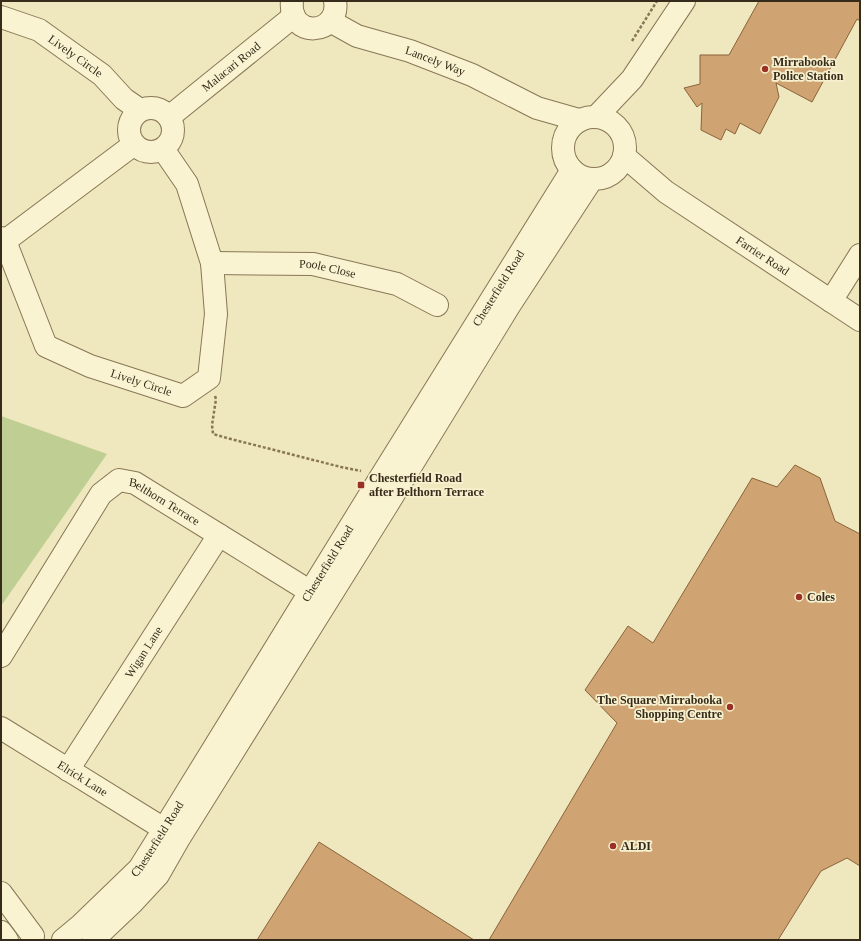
<svg xmlns="http://www.w3.org/2000/svg" width="861" height="941" font-family="Georgia,serif">
<style>
.green{fill:#bfce92}
.building{fill:#cfa472;stroke:#89633b}
.lines{fill:none;stroke-linecap:round;stroke-linejoin:round}
.minor-casing{stroke:#887756;stroke-width:24}
.path{stroke:#887756;stroke-width:2.5;stroke-dasharray:3 2;stroke-linecap:butt}
.minor{stroke:#faf3d1;stroke-width:22}
.poi-dot{fill:#9a3124;stroke:#f7f0ce;stroke-width:1.5}
.labels{text-anchor:middle;stroke-width:3.5;stroke-linejoin:round;paint-order:stroke}
.street-label{font-size:12px;fill:#372c1b;stroke:#f7f0ce}
.poi-label{font-size:12px;font-weight:bold;fill:#372c1b;stroke:#f7f0ce;text-anchor:start}
</style>
<rect width="100%" height="100%" fill="#efe7be"/>
<!-- green -->
<path class="green" d="M1 416 107 454 1 606Z"/>
<!-- building -->
<g class="building">
<path d="M759 1H860V21L857 19 812 102 776 83 779 97 760 134 740 123 735 134 726 129 721 140 701 130 702 103 697 107 684 88 700 84V55H729Z"/>
<path d="M795 465 820 478 835 521 860 534V866L847 858 821 871 778 940H489L617 723 585 690 628 626 653 643 752 478 777 487Z"/>
<path d="M319 842 474 940H257Z"/>
</g>
<g class="lines">
<!-- minor casing -->
<g class="minor-casing">
<g id="minor">
<path d="M292 1C288 40 341 35 335 1"/>
<path id="s1" d="M1 17 39 30 102 75 124 99 140 110"/>
<path id="s2" d="M330 21 357 36 410 51 472 75 537 108 579 120"/>
<circle cx="151" cy="130" r="22"/>
<path d="M597 116 632 79 684 1"/>
<circle cx="594" cy="148" r="31"/>
<path id="s3" d="M169 117 294 16"/>
<path id="s4" d="M624 156 666 192 860 320"/>
<path id="s5" d="M1 238 5 241 46 346 90 366 183 396 209 378 216 314 212 263 187 184 163 149"/>
<path d="M5 241 133 145"/>
<path id="s6" d="M212 263 313 264 397 284 437 305"/>
<path d="M831 301 860 255"/>
<path id="s7" d="M1 656 101 494 119 480 135 483 219 535 322 599"/>
<path id="s8" d="M1 728 164 829"/>
<path id="s9" d="M68 770 219 535"/>
<path d="M1 893 33 936"/>
<path d="M1 932 7 940"/>
<path id="s10" d="M63 940 81 925 139 869 164 829 382 475 572 170"/>
<path d="M93 940 132 903 158 875 178 840 389 502 509 306 592 179"/>
</g>
</g>
<!-- path -->
<g class="path">
<path d="M632 41 657 1"/>
<path d="M215 396 216 399 212 425 213 434 227 438 341 467 361 471"/>
</g>
<!-- minor -->
<use href="#minor" class="minor"/>
</g>
<!-- markers -->
<g class="poi-dot">
<circle cx="765" cy="69" r="4"/>
<rect x="357" y="481" width="8" height="8" rx="2"/>
<circle cx="799" cy="597" r="4"/>
<circle cx="730" cy="707" r="4"/>
<circle cx="613" cy="846" r="4"/>
</g>
<g class="labels">
<!-- street labels -->
<g class="street-label">
<text dy="4" stroke="none"><textPath href="#s1" startOffset="85">Lively Circle</textPath></text>
<text dy="4" stroke="none"><textPath href="#s2" startOffset="113">Lancely Way</textPath></text>
<text dy="4" stroke="none"><textPath href="#s3" startOffset="80">Malacari Road</textPath></text>
<text dy="4" stroke="none"><textPath href="#s4" startOffset="171">Farrier Road</textPath></text>
<text dy="4" stroke="none"><textPath href="#s6" startOffset="116">Poole Close</textPath></text>
<text dy="4" stroke="none"><textPath href="#s10" startOffset="787">Chesterfield Road</textPath></text>
<text dy="4" stroke="none"><textPath href="#s5" startOffset="220">Lively Circle</textPath></text>
<text dy="4" stroke="none"><textPath href="#s7" startOffset="264">Belthorn Terrace</textPath></text>
<text dy="4" stroke="none"><textPath href="#s10" startOffset="463">Chesterfield Road</textPath></text>
<text dy="4" stroke="none"><textPath href="#s9" startOffset="140">Wigan Lane</textPath></text>
<text dy="4" stroke="none"><textPath href="#s8" startOffset="96">Elrick Lane</textPath></text>
<text dy="4" stroke="none"><textPath href="#s10" startOffset="139">Chesterfield Road</textPath></text>
</g>
<!-- poi labels -->
<g class="poi-label">
<text x="773" y="66">Mirrabooka<tspan x="773" dy="14">Police Station</tspan></text>
<text x="369" y="482">Chesterfield Road<tspan x="369" dy="14">after Belthorn Terrace</tspan></text>
<text x="807" y="601">Coles</text>
<text x="722" y="704" text-anchor="end">The Square Mirrabooka<tspan x="722" dy="14">Shopping Centre</tspan></text>
<text x="621" y="850">ALDI</text>
</g>
</g>
<!-- border -->
<rect width="861" height="941" fill="none" stroke="#372c1b" stroke-width="4"/>
</svg>
